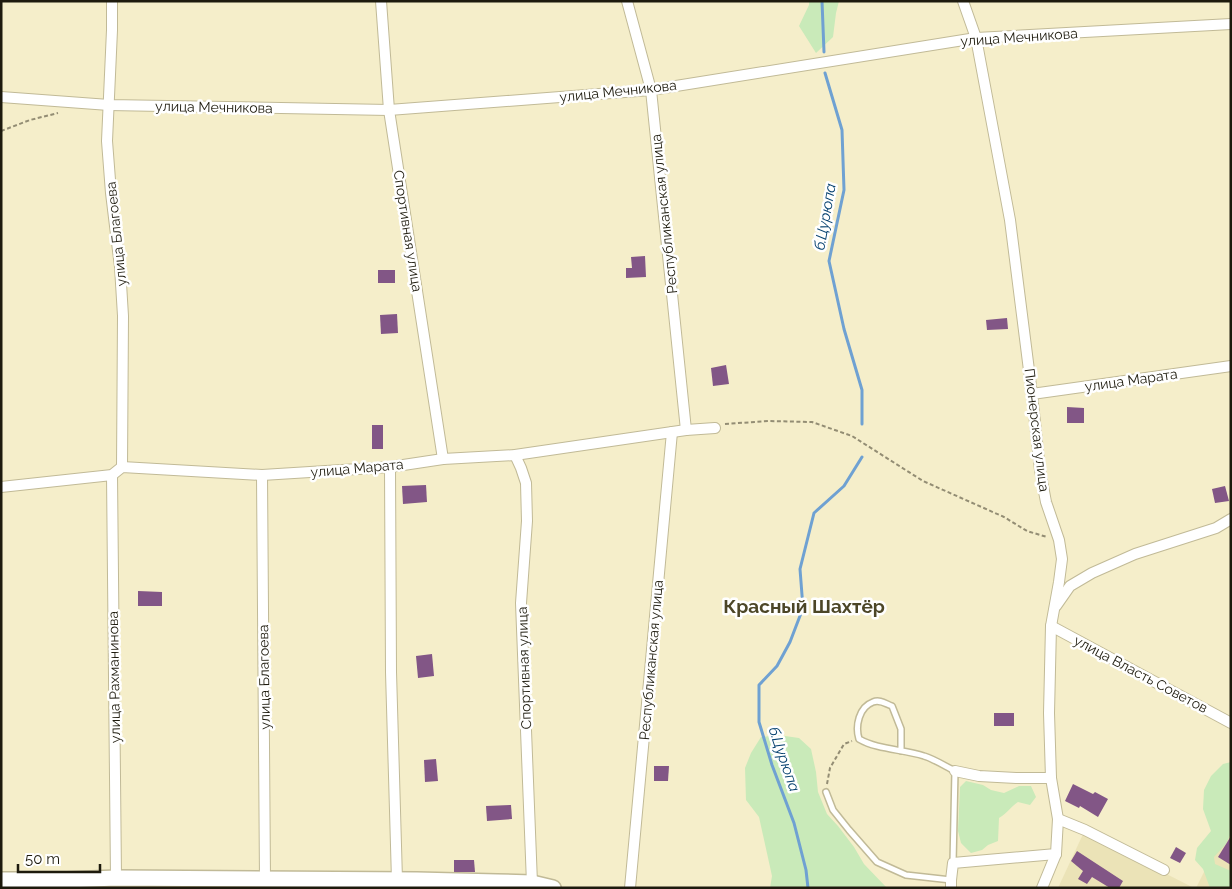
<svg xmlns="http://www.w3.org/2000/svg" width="1232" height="889" font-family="Raleway,sans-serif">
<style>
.built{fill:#ebe3b7}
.green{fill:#c9eab9}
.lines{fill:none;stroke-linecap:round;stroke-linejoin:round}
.stream{stroke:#6fa1d2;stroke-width:3}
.building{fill:#825686}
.lane-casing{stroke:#c1ba97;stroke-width:8}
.street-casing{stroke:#c1ba97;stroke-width:12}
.secondary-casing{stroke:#c1ba97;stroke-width:18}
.path{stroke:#938d74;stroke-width:2;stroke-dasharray:4 2.5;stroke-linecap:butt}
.lane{stroke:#fff;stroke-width:5}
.street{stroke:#fff;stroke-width:10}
.secondary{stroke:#fff;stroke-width:15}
.labels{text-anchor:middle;stroke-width:5;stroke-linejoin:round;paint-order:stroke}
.street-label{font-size:14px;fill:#1d1a0d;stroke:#fff}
.water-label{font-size:15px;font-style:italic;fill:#06416f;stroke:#fff}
.district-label{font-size:19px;font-weight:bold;fill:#4c4627;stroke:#fff}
</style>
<rect width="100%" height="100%" fill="#f5eeca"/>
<!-- built -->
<g class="built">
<path d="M1231 819V888H1196L1221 838Z"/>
<path d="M1084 832 1194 888H1058Z"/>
</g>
<!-- green -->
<g class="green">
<path d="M809 1H839L836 13 833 37 816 53 799 26 809 5Z"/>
<path d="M778 735 799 738 811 749 816 772 818 792 827 814 838 826 854 847 864 864 887 888H770L772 876 759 817 746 800 745 768 751 753 761 737Z"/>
<path d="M1231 762V833L1226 844 1214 857 1215 864 1231 871V888H1210L1203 869 1195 860 1197 848 1211 831 1203 809 1204 790 1211 776 1223 764Z"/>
<path d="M966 781 983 785 991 790 1004 793 1019 786H1031L1036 797 1030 805 1018 802C1010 807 1008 813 999 818L998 841 988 845 982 850 971 853 961 843 958 831 960 787Z"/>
</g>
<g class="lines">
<!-- stream -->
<g class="stream">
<path d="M822 1 824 52"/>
<path d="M825 73 842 130 844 190 829 261 844 329 862 390V424"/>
<path d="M808 888 806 870 794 823 772 765 759 722V685L777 666 790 642 803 608 800 569 814 513 844 486 862 457"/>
</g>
</g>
<!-- building -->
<g class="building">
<path d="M645 256 646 277 626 278V268H632L631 257Z"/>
<rect x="378" y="270" width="17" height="13"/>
<path d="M397 314 398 333 381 334 380 315Z"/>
<path d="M1007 318 1008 329 987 330 986 320Z"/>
<path d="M726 365 729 384 713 386 711 368Z"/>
<path d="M1067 407 1084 408V423H1067Z"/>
<rect x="372" y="425" width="11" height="24"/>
<path d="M426 485 427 502 403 504 402 486Z"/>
<path d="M1225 486 1229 501 1215 503 1212 489Z"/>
<path d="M138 591 162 592V606H138Z"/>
<path d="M432 654 434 676 418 678 416 656Z"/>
<rect x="994" y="713" width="20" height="13"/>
<path d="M436 759 438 781 425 782 424 760Z"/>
<path d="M654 766H669L668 781H654Z"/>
<path d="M1073 784 1093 794 1095 792 1108 799 1098 817 1080 806 1079 808 1065 801Z"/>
<path d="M511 805 512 819 487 821 486 806Z"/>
<path d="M1231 836V865L1218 857Z"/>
<path d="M1176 847 1186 853 1180 863 1170 858Z"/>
<path d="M1077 851 1123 881 1119 888H1110L1092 877 1087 884 1078 879 1083 871 1071 861Z"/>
<path d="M454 860H474L475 872H454Z"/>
</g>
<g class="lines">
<!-- lane casing -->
<g class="lane-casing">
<g id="lane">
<path d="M901 751V729L892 706C886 704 880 699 873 702 859 707 855 726 859 739 878 750 903 749 924 756 934 759 945 766 955 771L953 863"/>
<path d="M826 792 833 810 849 830 877 862 906 875 951 880"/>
</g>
</g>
<!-- street casing -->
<g class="street-casing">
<g id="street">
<path d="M112 1V30L107 141 111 193 120 267 123 316 122 467"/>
<path d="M381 1 389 110 443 459"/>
<path d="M627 1 651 90 686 430"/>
<path d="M1 97 109 105 389 110 651 90 976 38 1231 24"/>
<path d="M1032 394 1231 366"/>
<path d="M515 455 521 468 526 483 527 521 521 603 532 883"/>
<path d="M390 467 391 672 397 880"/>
<path d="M112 475 116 878"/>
<path d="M262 475 265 879"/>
<path d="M1 487 112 475 122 467 262 475 390 467 443 459 515 455 686 430 715 428"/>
<path d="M1056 606 1070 586 1092 573 1135 554 1216 528 1231 519"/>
<path d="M1051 626 1231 723"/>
<path d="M955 771 979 776 1016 778H1051"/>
<path d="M1058 819 1085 830 1164 870"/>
<path d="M630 888 672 432"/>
<path d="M951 888V880L953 863 1056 854 1058 819 1051 778 1049 713 1051 626 1059 582 1062 559 1059 540 1046 502 1040 470 1032 394 1010 220 976 38 963 1"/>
<path d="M1042 888 1056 854"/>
</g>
</g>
<!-- secondary casing -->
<g class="secondary-casing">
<path id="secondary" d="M1 880H67L116 878 417 880 497 882 532 883 553 888"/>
</g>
<!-- path -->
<g class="path">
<path d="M1 131 30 120 58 113"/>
<path d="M725 424 769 421 812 422 852 436 923 481 1004 517 1027 531 1047 537"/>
<path d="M827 784 830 768 844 744 852 741"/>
</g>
<!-- lane -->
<use href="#lane" class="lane"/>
<!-- street -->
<use href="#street" class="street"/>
<!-- secondary -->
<use href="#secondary" class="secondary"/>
</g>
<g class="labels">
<!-- street labels -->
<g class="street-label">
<text transform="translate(1019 37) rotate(-4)" y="5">улица Мечникова</text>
<text transform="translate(618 91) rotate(-6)" y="5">улица Мечникова</text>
<text transform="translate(214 107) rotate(1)" y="5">улица Мечникова</text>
<text transform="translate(664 214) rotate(-96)" y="5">Республиканская улица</text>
<text transform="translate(408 231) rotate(81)" y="5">Спортивная улица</text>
<text transform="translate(116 234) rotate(-96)" y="5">улица Благоева</text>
<text transform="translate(1131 380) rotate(-8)" y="5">улица Марата</text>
<text transform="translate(1037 430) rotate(83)" y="5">Пионерская улица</text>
<text transform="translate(357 468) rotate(-5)" y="5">улица Марата</text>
<text transform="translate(651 660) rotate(-85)" y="5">Республиканская улица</text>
<text transform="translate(524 668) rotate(-92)" y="5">Спортивная улица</text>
<text transform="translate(1141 674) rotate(28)" y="5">улица Власть Советов</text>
<text transform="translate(114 677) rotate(-91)" y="5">улица Рахманинова</text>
<text transform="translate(264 677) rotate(-91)" y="5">улица Благоева</text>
</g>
<!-- water labels -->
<g class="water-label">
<text transform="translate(825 217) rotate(-80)" y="5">б.Цурюпа</text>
<text transform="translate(784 759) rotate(71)" y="5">б.Цурюпа</text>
</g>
<!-- district labels -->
<g class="district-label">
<text x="804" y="613">Красный Шахтёр</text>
</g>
</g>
<!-- border -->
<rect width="1232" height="889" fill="none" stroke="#1d1a0d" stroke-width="5"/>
<!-- scale -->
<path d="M18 864v8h82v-8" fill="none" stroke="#1d1a0d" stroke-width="2.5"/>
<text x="25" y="864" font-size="15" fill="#1d1a0d" stroke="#ffffff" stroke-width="4" paint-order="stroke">50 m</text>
</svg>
